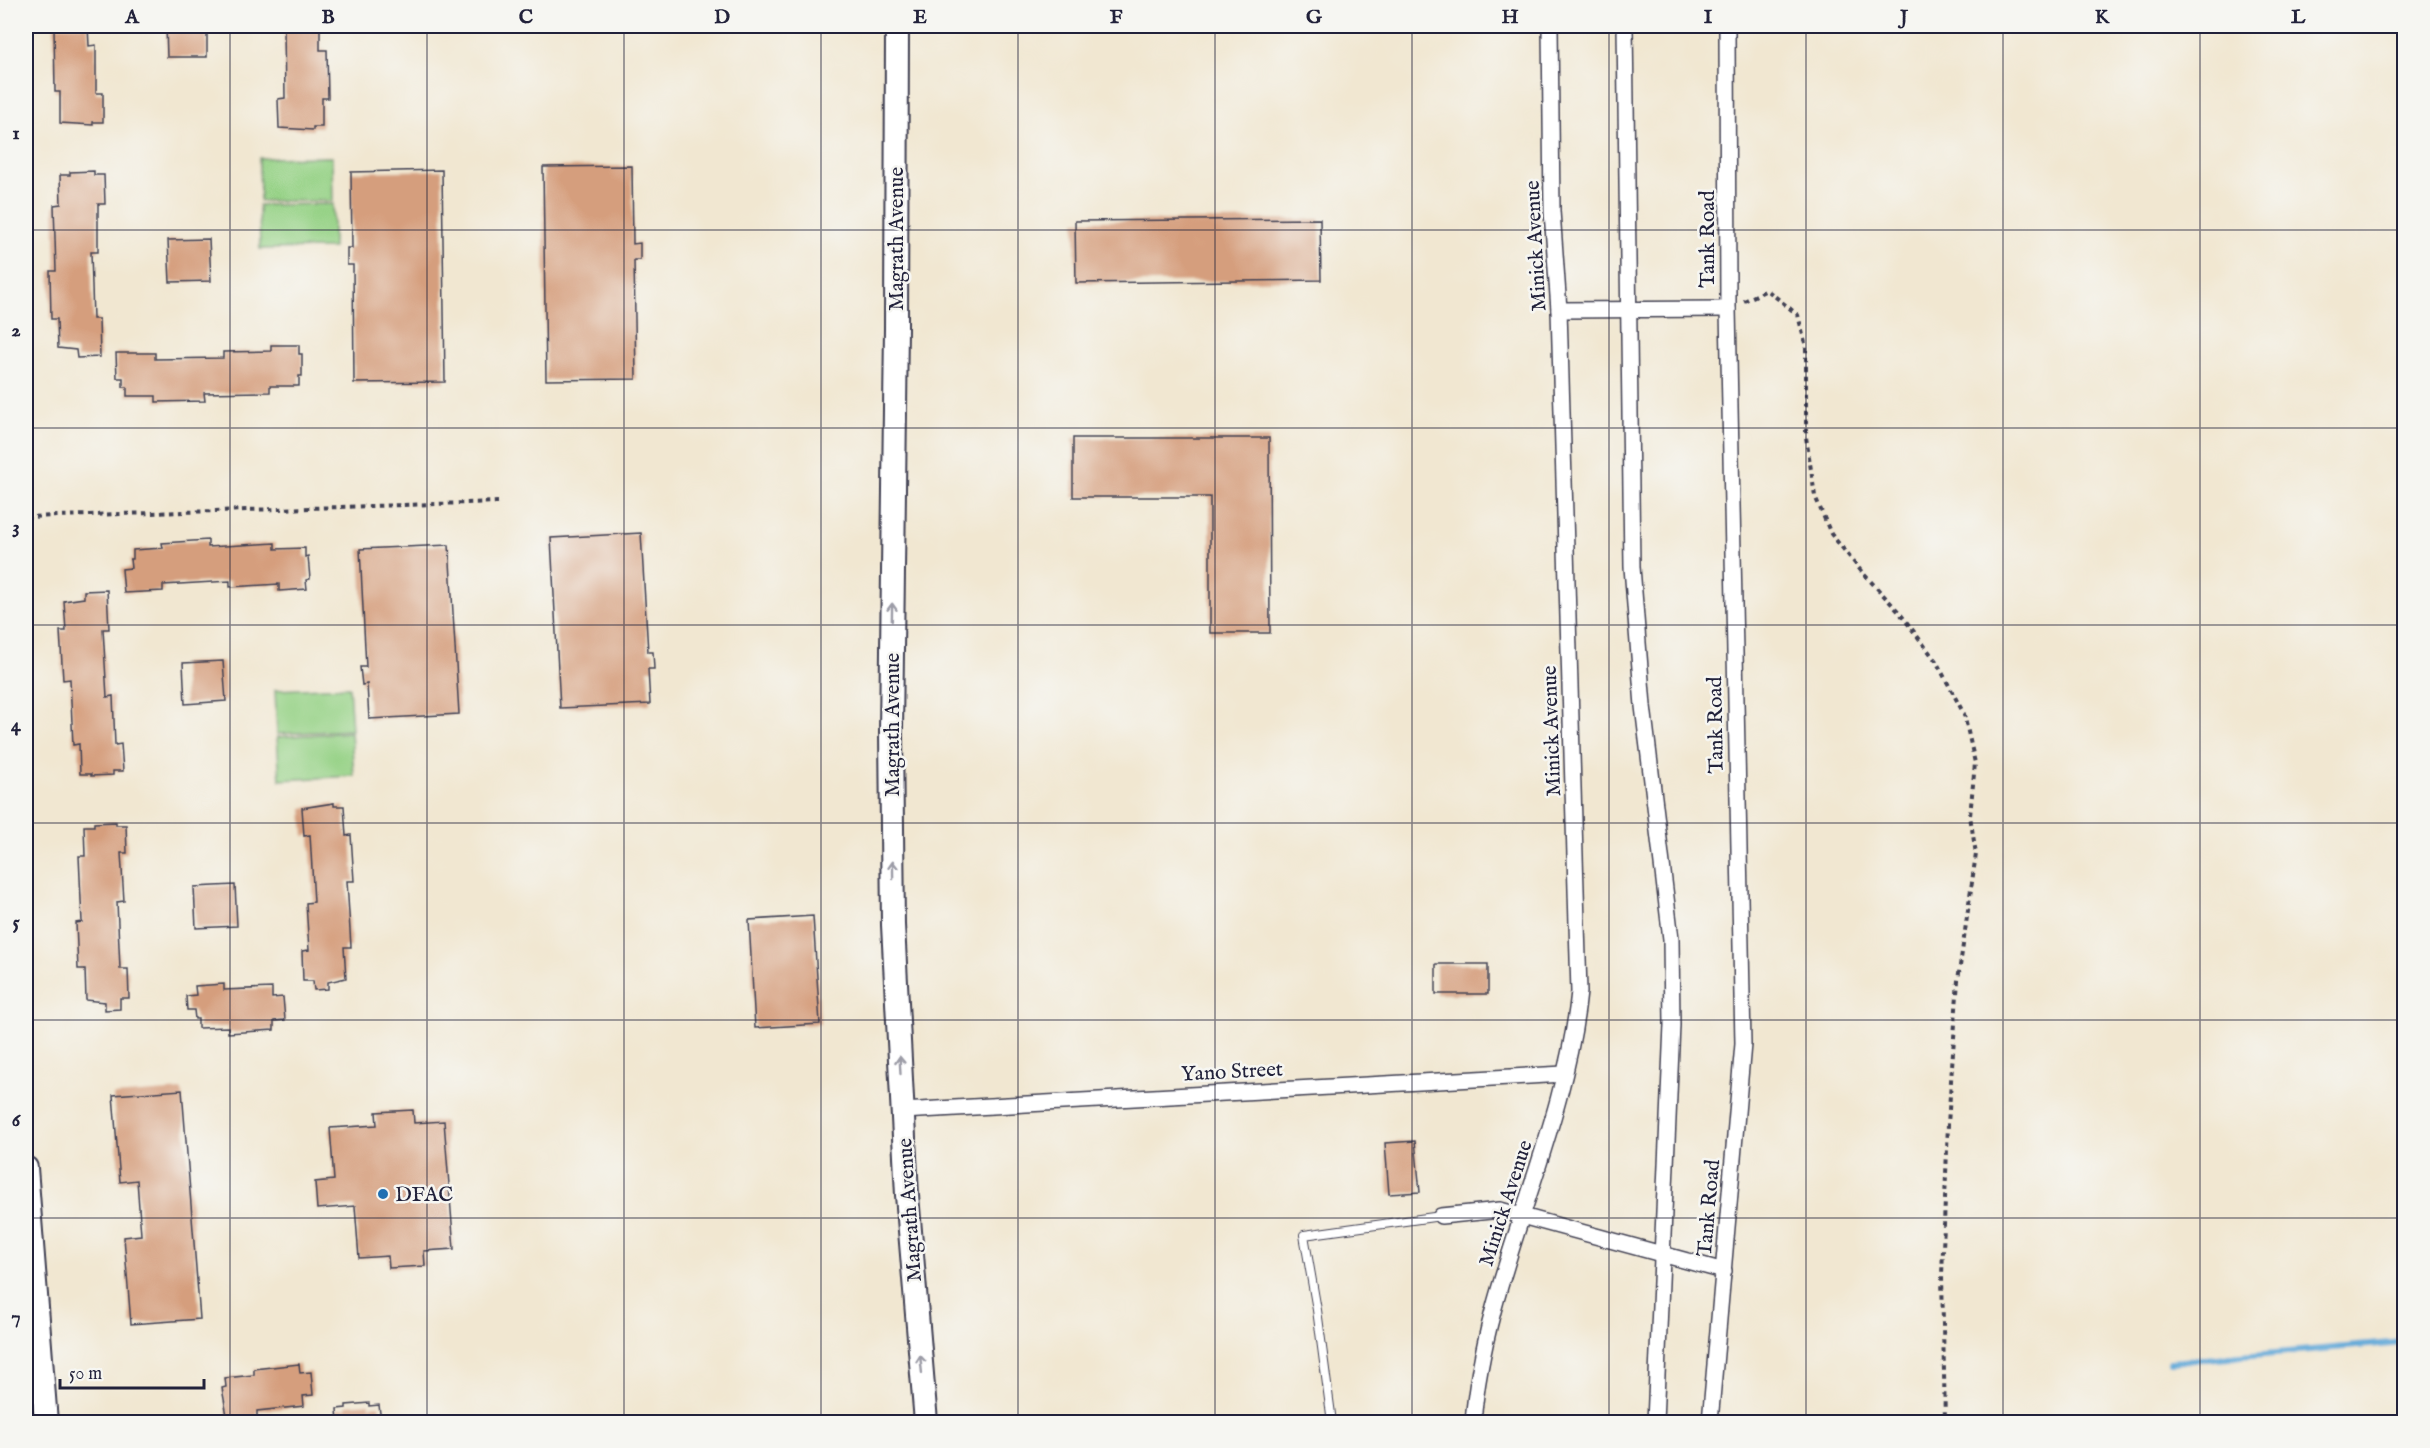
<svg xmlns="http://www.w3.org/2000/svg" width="2430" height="1448" font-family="'IM FELL English',serif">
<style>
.green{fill:#96d286;stroke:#5c7a60;stroke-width:1.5}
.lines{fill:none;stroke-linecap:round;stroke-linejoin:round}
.stream{stroke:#61a9d8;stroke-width:6}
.building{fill:#d59e7d}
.service-casing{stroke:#414052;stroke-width:10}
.minor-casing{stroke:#414052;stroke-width:18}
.secondary-casing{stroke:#414052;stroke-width:26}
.path{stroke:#414052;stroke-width:4;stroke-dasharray:4.5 4.5;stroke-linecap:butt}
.service{stroke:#fff;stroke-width:8}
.minor{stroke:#fff;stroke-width:15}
.secondary{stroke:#fff;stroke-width:22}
.oneway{stroke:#9c9ca7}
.grid{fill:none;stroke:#22223b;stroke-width:1.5;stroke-opacity:0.55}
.poi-dot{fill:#1f6fb2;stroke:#f6f6f2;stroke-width:2}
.labels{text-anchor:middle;stroke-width:5;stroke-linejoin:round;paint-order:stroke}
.street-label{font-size:21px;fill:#22223b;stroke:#f6f6f2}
.poi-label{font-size:21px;fill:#22223b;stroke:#f6f6f2;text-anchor:start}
.neatline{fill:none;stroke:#22223b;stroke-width:2}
.grid-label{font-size:20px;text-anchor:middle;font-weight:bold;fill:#22223b}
</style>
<rect width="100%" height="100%" fill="#f6f6f2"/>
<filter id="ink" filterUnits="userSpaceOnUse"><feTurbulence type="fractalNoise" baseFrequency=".0167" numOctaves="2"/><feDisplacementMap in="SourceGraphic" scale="12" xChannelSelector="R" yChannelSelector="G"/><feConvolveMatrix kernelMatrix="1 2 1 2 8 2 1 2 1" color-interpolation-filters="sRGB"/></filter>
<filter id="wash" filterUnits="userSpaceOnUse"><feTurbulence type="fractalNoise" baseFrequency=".008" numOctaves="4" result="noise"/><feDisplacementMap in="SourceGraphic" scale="24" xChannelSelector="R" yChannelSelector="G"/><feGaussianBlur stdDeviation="1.35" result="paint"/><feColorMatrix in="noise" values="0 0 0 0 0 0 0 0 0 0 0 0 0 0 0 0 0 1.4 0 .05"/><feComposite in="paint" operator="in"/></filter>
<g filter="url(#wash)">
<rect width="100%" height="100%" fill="#f1e7d1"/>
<!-- green -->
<g class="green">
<path d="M332 157 333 201H260L259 158Z"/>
<path d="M333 204V248L260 249 259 205Z"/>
<path d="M349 687 352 730 277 734 275 690Z"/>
<path d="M351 732 354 776 280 780 277 737Z"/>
</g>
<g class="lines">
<!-- stream -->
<path class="stream" d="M2171 1362 2404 1342"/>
</g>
<g id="blocks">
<!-- building -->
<g class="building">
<path d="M54 26H88L89 46 96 45V93H103V122H93V125L60 123V92H55Z"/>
<path d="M166 26H207V57H167Z"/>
<path d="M284 26H320V50H327L328 98H322V127H313V130L279 128 278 99 285 98Z"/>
<path d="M632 166 633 244 640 243V260H634L636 379 546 380 543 167Z"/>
<path d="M442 170 445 382 354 383 353 265H347V248H352L351 172Z"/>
<path d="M94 171V175H104L105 204H98V252H91L93 319H99L100 357 77 358 76 350 58 348 57 319H51L50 271H56L54 205 61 204 60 175H70V172Z"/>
<path d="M1320 219 1321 280 1076 283 1075 221Z"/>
<path d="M209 239 211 281 170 282 168 240Z"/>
<path d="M271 345H299V354H302V376H299V386H270V392L204 393 205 401 156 402V396H127V387H123V378H117L116 353H155V359L223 358V352L271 351Z"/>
<path d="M1073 438H1269L1270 633H1210V497H1073Z"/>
<path d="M641 533 648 652H653L654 669H648L650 704 560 708 551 538Z"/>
<path d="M208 540V547L275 543V549L305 548V557L308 556 310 579 306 580 307 589 279 591V584L230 587V581L163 585V591L124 593 122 569 131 568 130 559H133V550L163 548 162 543Z"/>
<path d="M449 545 459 714 369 719 367 684 362 685 360 667H366L360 549Z"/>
<path d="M107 590 109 629H103L107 697 113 696 115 745 121 744 123 771H113V775L91 776V774H80L79 744 73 745 70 679 63 680 60 631H66L64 601 84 598V591Z"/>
<path d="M223 661 226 701 185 704 183 663Z"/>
<path d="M334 803V806H344L346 836 351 835 354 881H347L351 947H344L346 978 328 982V989L314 990 313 981H303L302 951 309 950 306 903 314 902 310 835 304 836 302 808Z"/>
<path d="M116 822V825H126L127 853H121L124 901 117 902 120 969H128L129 998H120V1009L105 1010V1002L86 1000 85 969H78L76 923 82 922 79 856H85L84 826H94V823Z"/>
<path d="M235 885 237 926 196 928 194 887Z"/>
<path d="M813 916 820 1024 755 1028 749 920Z"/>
<rect x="1436" y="964" width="52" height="30"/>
<path d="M224 984V990L272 988V998L283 997 285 1020 274 1021V1030L228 1033V1027L198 1028V1019H195L194 1010H187L186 996 196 995 195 986Z"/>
<path d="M182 1090 200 1319 131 1324 124 1237 141 1235 137 1180 120 1182 113 1095Z"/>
<path d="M413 1110 414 1123 444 1121 454 1249 424 1251 425 1266 389 1268 388 1256 359 1258 355 1206 317 1209 315 1182 334 1180 330 1128 377 1125 376 1112Z"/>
<path d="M1415 1141 1420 1192 1389 1194 1385 1143Z"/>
<path d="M299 1364 300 1373 311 1372 313 1395 303 1396 304 1406 257 1411V1418L228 1421 222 1388 226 1387 225 1378 254 1375V1369Z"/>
<path d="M369 1403V1406L379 1405 381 1422H338L337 1409 346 1408V1405Z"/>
</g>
</g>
</g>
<g filter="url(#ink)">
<use href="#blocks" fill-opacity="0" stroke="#414052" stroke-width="1.5"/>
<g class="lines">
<!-- service casing -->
<g class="service-casing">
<path id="service" d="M1332 1422 1317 1310 1304 1235 1441 1216"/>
</g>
<!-- minor casing -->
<g class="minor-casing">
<g id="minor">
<path d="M1625 26 1632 567 1643 706 1671 939 1672 1025 1655 1422"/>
<path d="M1559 310 1728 309"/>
<path d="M902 1111 1564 1074"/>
<path d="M1441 1216 1500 1210 1724 1271"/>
<path d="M1473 1422C1485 1274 1564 1140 1579 992L1559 310 1552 211 1550 26"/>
<path d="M1710 1422 1743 1044 1728 309 1727 26"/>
</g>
</g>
<!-- secondary casing -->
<g class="secondary-casing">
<g id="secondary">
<path d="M897 26 896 328 891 732 893 925 907 1195 926 1422"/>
<path d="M26 1168 46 1422"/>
</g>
</g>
<!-- path -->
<g class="path">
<path d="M1744 301 1767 290 1798 315 1806 347V437L1815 496 1831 534 1862 572 1899 612 1936 661 1964 714 1975 763 1970 816 1976 854 1958 980 1948 1124 1942 1275 1945 1422"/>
<path d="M26 517 498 502"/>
</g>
<!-- service -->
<use href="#service" class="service"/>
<!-- minor -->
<use href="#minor" class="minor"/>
<!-- secondary -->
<use href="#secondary" class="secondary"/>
</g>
<!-- one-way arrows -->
<defs><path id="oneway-shaft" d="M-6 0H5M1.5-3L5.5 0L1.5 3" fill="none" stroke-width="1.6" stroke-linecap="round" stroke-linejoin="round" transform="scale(1.5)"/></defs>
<g class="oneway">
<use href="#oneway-shaft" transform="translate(892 612) rotate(-89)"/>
<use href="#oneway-shaft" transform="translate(893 870) rotate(-91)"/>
<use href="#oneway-shaft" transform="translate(900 1065) rotate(-93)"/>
<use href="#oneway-shaft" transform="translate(921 1364) rotate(-96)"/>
</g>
</g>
<!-- grid -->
<path class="grid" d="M230 26V1422M427 26V1422M624 26V1422M821 26V1422M1018 26V1422M1215 26V1422M1412 26V1422M1609 26V1422M1806 26V1422M2003 26V1422M2200 26V1422M26 230H2404M26 428H2404M26 625H2404M26 823H2404M26 1020H2404M26 1218H2404"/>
<!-- markers -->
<circle class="poi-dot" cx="383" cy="1194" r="6"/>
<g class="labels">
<!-- street labels -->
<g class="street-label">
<text transform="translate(896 239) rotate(-90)" y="7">Magrath Avenue</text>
<text transform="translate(1707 239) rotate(-90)" y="7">Tank Road</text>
<text transform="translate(1535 246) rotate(-93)" y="7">Minick Avenue</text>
<text transform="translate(892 725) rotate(-90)" y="7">Magrath Avenue</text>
<text transform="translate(1715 725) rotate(-91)" y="7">Tank Road</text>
<text transform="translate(1551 731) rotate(-92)" y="7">Minick Avenue</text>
<text transform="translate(1232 1071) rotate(-3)" y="7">Yano Street</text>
<text transform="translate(1505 1203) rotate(-72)" y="7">Minick Avenue</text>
<text transform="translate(1708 1208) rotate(-85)" y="7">Tank Road</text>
<text transform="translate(909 1210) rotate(-94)" y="7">Magrath Avenue</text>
</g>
<!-- poi labels -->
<g class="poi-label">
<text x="395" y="1201">DFAC</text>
</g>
</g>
<!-- margin -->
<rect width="2430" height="1448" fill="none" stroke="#f6f6f2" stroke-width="66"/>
<!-- scale -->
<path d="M60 1379v9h144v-9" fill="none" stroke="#22223b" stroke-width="3"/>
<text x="69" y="1379" font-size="18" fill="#22223b" stroke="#f6f6f2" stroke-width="4.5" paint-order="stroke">50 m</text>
<rect x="33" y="33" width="2364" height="1382" class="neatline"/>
<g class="grid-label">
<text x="132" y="23">A</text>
<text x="328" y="23">B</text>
<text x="526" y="23">C</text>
<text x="722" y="23">D</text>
<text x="920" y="23">E</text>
<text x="1116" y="23">F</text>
<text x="1314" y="23">G</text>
<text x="1510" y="23">H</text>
<text x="1708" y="23">I</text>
<text x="1904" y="23">J</text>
<text x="2102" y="23">K</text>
<text x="2298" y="23">L</text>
<text x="16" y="139">1</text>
<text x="16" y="336">2</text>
<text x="16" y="533">3</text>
<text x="16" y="731">4</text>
<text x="16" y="928">5</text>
<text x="16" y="1126">6</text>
<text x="16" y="1323">7</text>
</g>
</svg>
